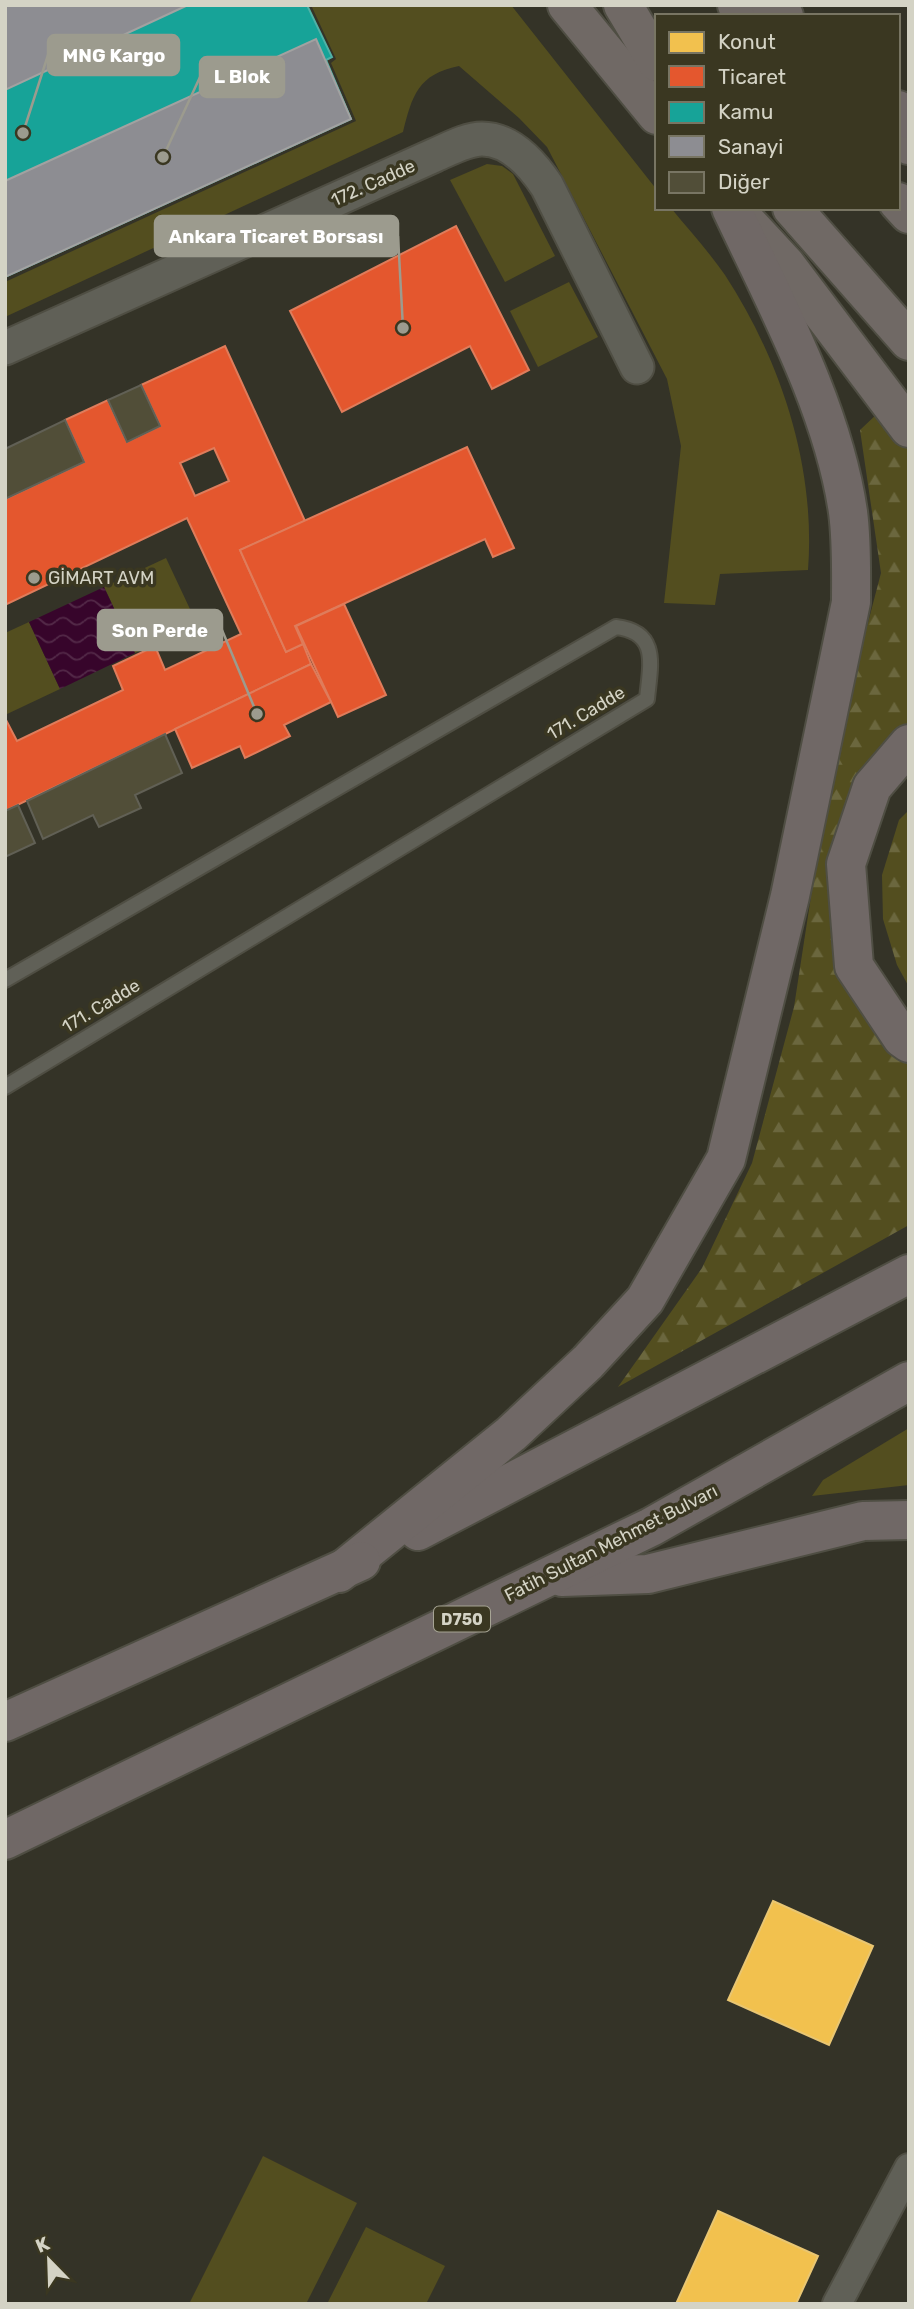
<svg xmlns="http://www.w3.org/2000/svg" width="914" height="2309" font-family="Rubik,sans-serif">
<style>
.green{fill:#534e1f}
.forest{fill:url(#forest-firs)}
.water{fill:url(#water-waves)}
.homes{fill:#f2c14e;stroke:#e9c672;stroke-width:2}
.shops{fill:#e4572e;stroke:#df7c5b;stroke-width:2;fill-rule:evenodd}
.public{fill:#17a398;stroke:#50b1a6;stroke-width:2}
.industry{fill:#8d8d92;stroke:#a2a2a1;stroke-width:2}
.building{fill:#514e38;stroke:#616055;stroke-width:2}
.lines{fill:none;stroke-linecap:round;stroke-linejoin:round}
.service-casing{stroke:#4f4e43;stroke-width:18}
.minor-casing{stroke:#4f4e43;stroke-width:32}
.tertiary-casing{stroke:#4f4e43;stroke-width:37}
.primary-casing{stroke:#4f4e43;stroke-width:42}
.trunk-casing{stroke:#4f4e43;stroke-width:42}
.service{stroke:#606057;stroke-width:14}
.minor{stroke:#606057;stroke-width:28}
.tertiary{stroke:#606057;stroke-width:33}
.primary{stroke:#706965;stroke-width:38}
.trunk{stroke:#706866;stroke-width:38}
.poi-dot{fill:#9c9b8e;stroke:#3a3721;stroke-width:2.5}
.labels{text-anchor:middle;stroke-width:7;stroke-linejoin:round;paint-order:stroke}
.shield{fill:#3a3721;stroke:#a6a494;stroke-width:2}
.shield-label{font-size:16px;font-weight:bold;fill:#d4d3c5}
.street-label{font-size:18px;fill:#d4d3c5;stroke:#3a3721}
.poi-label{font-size:18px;fill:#d4d3c5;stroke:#3a3721;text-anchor:start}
.leader{fill:none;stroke:#9c9b8e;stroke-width:2.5}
.callout-dot{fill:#9c9b8e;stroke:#3a3721;stroke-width:2.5}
.callout{fill:#9c9b8e;stroke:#9c9b8e;stroke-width:2.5}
.callout-label{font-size:19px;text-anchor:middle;font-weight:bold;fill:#fff}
</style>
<defs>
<pattern id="forest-firs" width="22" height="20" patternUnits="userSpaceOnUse" patternTransform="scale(1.75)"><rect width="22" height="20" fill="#534e1f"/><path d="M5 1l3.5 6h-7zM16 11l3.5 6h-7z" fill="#6b673e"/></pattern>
<pattern id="water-waves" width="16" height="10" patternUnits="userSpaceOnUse" patternTransform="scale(1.75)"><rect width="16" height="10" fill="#37052b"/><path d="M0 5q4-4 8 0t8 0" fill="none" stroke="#532948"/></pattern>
</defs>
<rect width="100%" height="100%" fill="#343327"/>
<!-- green -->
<g class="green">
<path d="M311 5H511L657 190V208H671C689 230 709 252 725 275 781 361 816 467 808 570L720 574 715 605 664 603 681 446 667 379 547 147 519 118 459 66C418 74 412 96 403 132L5 317V282L356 121 331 63 336 59Z"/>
<path d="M487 164 502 166 513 174 555 256 505 282 450 180Z"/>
<path d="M569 282 598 337 538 367 510 311Z"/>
<path d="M166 558 197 624 135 653 104 587Z"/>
<path d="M29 622 60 689 5 715V633Z"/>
<path d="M909 1428V1485L812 1496 823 1480Z"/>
<path d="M263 2156 357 2203 306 2304H189Z"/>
<path d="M366 2227 445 2266 426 2304H327Z"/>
</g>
<!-- forest -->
<g class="forest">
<path d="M878 413 909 447V721L861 776 837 924 909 1057V1225L618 1387 702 1268 752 1163 794 1007 832 760 881 573 860 430Z"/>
<path d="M909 810V987L897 965 883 919 882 875 899 820Z"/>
</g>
<!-- water -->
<path class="water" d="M104 587 135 653 60 689 29 622Z"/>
<!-- homes -->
<g class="homes">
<path d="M773 1901 873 1946 829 2045 728 2000Z"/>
<path d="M718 2211 818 2256 796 2304H676Z"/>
</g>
<!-- shops -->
<g class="shops">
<path d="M456 226 529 370 492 389 470 346 342 412 290 311Z"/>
<path d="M225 346 305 521 240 550 286 652 303 644 311 664 5 811V718L17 741 123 690 113 666 155 646 165 670 241 634 187 518 5 605V499L84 462 65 420 108 400 127 442 160 426 141 385ZM214 448 229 481 195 496 180 463Z"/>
<path d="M467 447 514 548 493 557 485 539 295 626 303 644 286 652 240 550Z"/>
<path d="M344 604 386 695 338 717 296 626Z"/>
<path d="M311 664 331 702 284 725 290 736 245 758 240 746 192 768 175 729Z"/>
</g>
<!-- public -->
<path class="public" d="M5 5H307L332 57 326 60 351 119 5 277Z"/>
<!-- industry -->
<g class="industry">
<path d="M5 5H188L5 90Z"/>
<path d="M316 39 351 119 5 277V181Z"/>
</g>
<!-- building -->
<g class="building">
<path d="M141 385 160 426 127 442 108 400Z"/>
<path d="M65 420 84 462 5 499V449Z"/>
<path d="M165 734 182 773 135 795 141 808 99 827 93 815 43 839 27 801Z"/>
<path d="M18 805 35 843 5 857V811Z"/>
</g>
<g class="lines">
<!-- service casing -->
<g class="service-casing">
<path id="service" d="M5 980 616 627C660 632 650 666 647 699L5 1087"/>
</g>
<!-- minor casing -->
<g class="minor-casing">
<path id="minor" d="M837 2304 909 2168"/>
</g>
<!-- tertiary casing -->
<g class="tertiary-casing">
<path id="tertiary" d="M5 348 435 155C449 149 467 139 482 139 511 139 533 165 547 186L637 367"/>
</g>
<!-- primary casing -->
<g class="primary-casing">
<g id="primary">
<path d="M567 5 657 115"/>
<path d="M623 5 657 62"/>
<path d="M737 5 745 16"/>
<path d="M771 5 784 16"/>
<path d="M898 132 909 145"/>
<path d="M898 202 909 214"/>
<path d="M792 208 909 341"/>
<path d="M737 212 786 265 909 428"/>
</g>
</g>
<!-- trunk casing -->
<g class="trunk-casing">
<g id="trunk">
<path d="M898 110 909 119"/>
<path d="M909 744 872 787 846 864 854 966 902 1038 909 1043"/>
<path d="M418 1531 909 1274"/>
<path d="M339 1573 511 1434 588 1362 645 1300 726 1159 790 896 851 602C851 572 852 542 848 512 833 408 775 302 731 208"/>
<path d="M562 1577 648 1574 863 1521 909 1520"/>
<path d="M5 1722 361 1561"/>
<path d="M5 1840 651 1527 909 1381"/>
</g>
</g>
<!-- service -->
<use href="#service" class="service"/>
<!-- minor -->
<use href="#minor" class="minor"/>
<!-- tertiary -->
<use href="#tertiary" class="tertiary"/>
<!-- primary -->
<use href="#primary" class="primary"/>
<!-- trunk -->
<use href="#trunk" class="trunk"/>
</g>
<!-- markers -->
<circle class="poi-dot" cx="34" cy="578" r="7"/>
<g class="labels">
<!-- shield labels -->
<rect class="shield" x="434" y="1606.5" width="56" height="25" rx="5"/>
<g class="shield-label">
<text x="462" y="1625">D750</text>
</g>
<!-- street labels -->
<g class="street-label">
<text transform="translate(373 183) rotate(-24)" y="6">172. Cadde</text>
<text transform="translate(586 713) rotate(-31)" y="6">171. Cadde</text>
<text transform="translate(101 1006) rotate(-31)" y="6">171. Cadde</text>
<text transform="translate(611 1543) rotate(-27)" y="6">Fatih Sultan Mehmet Bulvarı</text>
</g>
<!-- poi labels -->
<g class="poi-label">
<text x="48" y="584">GİMART AVM</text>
</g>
</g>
<!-- callouts -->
<path class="leader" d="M23 133L48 55M163 157L200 77M403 328L398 236M257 714L222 630"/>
<g class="callout-dot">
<circle cx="23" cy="133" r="7"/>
<circle cx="163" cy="157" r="7"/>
<circle cx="403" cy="328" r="7"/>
<circle cx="257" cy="714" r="7"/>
</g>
<g class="callout">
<rect x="48" y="35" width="131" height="40" rx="7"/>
<rect x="200" y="57" width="84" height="40" rx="7"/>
<rect x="155" y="216" width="243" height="40" rx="7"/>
<rect x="98" y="610" width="124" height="40" rx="7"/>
</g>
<g class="callout-label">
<text x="114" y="62">MNG Kargo</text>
<text x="242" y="83">L Blok</text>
<text x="276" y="243">Ankara Ticaret Borsası</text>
<text x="160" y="637">Son Perde</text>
</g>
<!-- border -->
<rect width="914" height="2309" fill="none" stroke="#d4d3c5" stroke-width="14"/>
<!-- legend -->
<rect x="655" y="14" width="245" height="196" fill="#3a3721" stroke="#787563" stroke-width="2"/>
<rect x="669" y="32" width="35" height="21" fill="#f2c14e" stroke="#787563" stroke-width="2"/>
<text x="718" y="49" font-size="21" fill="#d4d3c5">Konut</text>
<rect x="669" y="66" width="35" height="21" fill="#e4572e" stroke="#787563" stroke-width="2"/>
<text x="718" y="84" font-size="21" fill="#d4d3c5">Ticaret</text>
<rect x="669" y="102" width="35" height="21" fill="#17a398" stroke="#787563" stroke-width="2"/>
<text x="718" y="119" font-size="21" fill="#d4d3c5">Kamu</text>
<rect x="669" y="136" width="35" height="21" fill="#8d8d92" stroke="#787563" stroke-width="2"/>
<text x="718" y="154" font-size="21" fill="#d4d3c5">Sanayi</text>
<rect x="669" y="172" width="35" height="21" fill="#514e38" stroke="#787563" stroke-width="2"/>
<text x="718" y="189" font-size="21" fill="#d4d3c5">Diğer</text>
<!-- north arrow -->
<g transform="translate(49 2260) rotate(337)" stroke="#3a3721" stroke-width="5" paint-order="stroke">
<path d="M0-5L12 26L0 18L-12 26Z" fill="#d4d3c5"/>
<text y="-10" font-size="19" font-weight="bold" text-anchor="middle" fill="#d4d3c5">K</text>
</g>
</svg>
